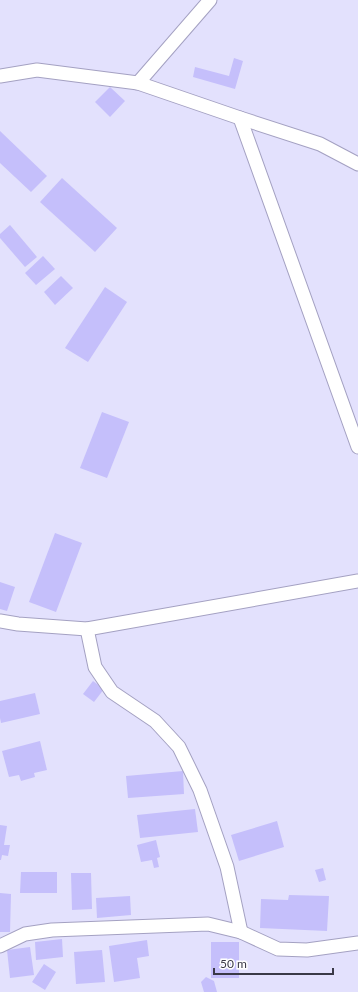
<svg xmlns="http://www.w3.org/2000/svg" width="358" height="992" font-family="Lato,sans-serif">
<style>
.building{fill:#c5bffb}
.lines{fill:none;stroke-linecap:round;stroke-linejoin:round}
.street-casing{stroke:#a4a1c2;stroke-width:15}
.street{stroke:#fff;stroke-width:13}
</style>
<rect width="100%" height="100%" fill="#e3e1fd"/>
<!-- building -->
<g class="building">
<path d="M234 58 243 61 235 89 193 77 195 67 229 76Z"/>
<path d="M110 87 125 101 110 117 95 102Z"/>
<path d="M0 131 47 176 31 192 0 163Z"/>
<path d="M62 178 117 228 95 252 40 202Z"/>
<path d="M10 225 37 257 25 267 0 238V234Z"/>
<path d="M43 256 55 269 36 285 25 273Z"/>
<path d="M61 276 73 288 55 305 44 292Z"/>
<path d="M105 287 127 302 88 362 65 348Z"/>
<path d="M102 412 129 422 107 478 80 468Z"/>
<path d="M55 533 82 543 56 612 29 602Z"/>
<path d="M0 582 15 587 7 611 0 609Z"/>
<path d="M93 681 104 689 94 702 83 694Z"/>
<path d="M35 693 40 714 1 723 0 718V701Z"/>
<path d="M40 741 47 770 34 773 35 777 21 781 19 775 9 777 2 751Z"/>
<path d="M183 771 184 794 128 798 126 776Z"/>
<path d="M195 809 198 832 140 838 137 815Z"/>
<path d="M277 821 284 847 239 861 231 835Z"/>
<path d="M0 825 7 826 4 845H10L8 856 2 855 1 860H0Z"/>
<path d="M156 840 160 857 157 858 159 867 154 868 152 860 141 862 137 845Z"/>
<path d="M323 868 326 880 319 882 315 870Z"/>
<path d="M21 872H57V893H20Z"/>
<path d="M71 873H91L92 909 72 910Z"/>
<path d="M0 893 11 894 10 932H0Z"/>
<path d="M289 895 329 896 327 931 260 928 261 899 288 900Z"/>
<path d="M130 896 131 915 97 918 96 898Z"/>
<path d="M62 939 63 957 36 960 35 942Z"/>
<path d="M147 940 149 956 137 958 140 978 114 982 109 946Z"/>
<rect x="211" y="942" width="28" height="36"/>
<path d="M30 947 34 975 10 978 7 950Z"/>
<path d="M102 950 105 982 76 984 74 952Z"/>
<path d="M44 964 56 972 45 990 32 982Z"/>
<path d="M206 977 214 981 217 992H204L201 982Z"/>
</g>
<g class="lines">
<!-- street casing -->
<g class="street-casing">
<g id="street">
<path d="M0 76 37 70 138 83 240 118 320 144 358 164"/>
<path d="M138 83 210 0"/>
<path d="M240 118 358 447"/>
<path d="M0 621 18 624 87 629 358 581"/>
<path d="M87 629 95 667 112 692 155 721 179 747 200 790 227 867 241 932"/>
<path d="M0 946 25 934 52 930 208 924 241 932 278 949 307 950 358 943"/>
</g>
</g>
<!-- street -->
<use href="#street" class="street"/>
</g>
<!-- scale -->
<path d="M214 968v6h119v-6" fill="none" stroke="#3a3947" stroke-width="2"/>
<text x="220" y="968" font-size="12" fill="#3a3947" stroke="#ffffff" stroke-width="3" paint-order="stroke">50 m</text>
</svg>
